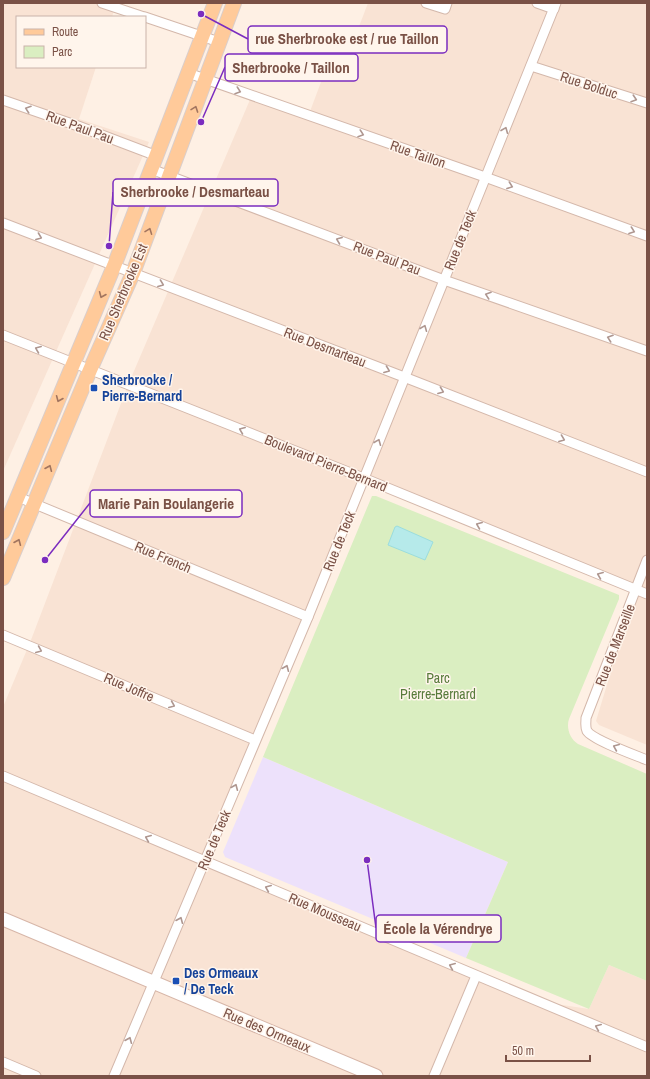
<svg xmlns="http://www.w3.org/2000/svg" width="650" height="1079" font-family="'Archivo Narrow',sans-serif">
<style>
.residential{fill:#f9e3d4}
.education{fill:#ede1fb}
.green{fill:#daeec1}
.water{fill:#b6eaea;stroke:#9bdddd}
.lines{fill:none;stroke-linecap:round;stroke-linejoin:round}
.street-casing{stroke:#d4b8ab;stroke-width:11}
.secondary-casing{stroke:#d7b6a8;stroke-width:15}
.primary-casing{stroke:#dacecb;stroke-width:16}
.street{stroke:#fff;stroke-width:9}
.secondary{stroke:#fff;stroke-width:13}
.primary{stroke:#ffca9a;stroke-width:14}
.oneway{stroke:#af9790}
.oneway2{stroke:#a2755f}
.transit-dot{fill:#1a4fb4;stroke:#fff5ec;stroke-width:1.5}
.labels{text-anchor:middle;stroke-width:3;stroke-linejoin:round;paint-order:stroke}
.street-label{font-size:14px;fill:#7a5146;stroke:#fff5ec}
.transit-label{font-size:14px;font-weight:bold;fill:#164399;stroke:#fff5ec;text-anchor:start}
.park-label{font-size:14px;fill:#587b3b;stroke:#fff5ec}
.leader{fill:none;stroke:#7b2cbf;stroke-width:1.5}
.callout-dot{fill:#7b2cbf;stroke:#fff5ec;stroke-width:1.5}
.callout{fill:#fff5ec;stroke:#7b2cbf;stroke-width:1.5}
.callout-label{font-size:15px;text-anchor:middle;font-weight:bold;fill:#7a5146}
</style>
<rect width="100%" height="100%" fill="#fef0e4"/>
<!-- residential -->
<g class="residential">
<path d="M3 3H116L112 17H17V67H96L79 119 149 142 3 471Z"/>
<path d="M368 3H647V745L599 725 596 721 636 589 364 480 205 861 536 1001 589 1009 609 965 647 981V1076H3V707L31 640 128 385 252 95 309 114 327 66 342 71Z"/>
</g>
<!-- education -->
<path class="education" d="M263 757 508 862 466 958 225 857 223 852Z"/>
<!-- green -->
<path class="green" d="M372 496H376L619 595V599L569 719C566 728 570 739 578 744L647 774V981L609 965 589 1009 466 958 508 862 263 757Z"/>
<!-- water -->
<path class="water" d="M397 526 433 542 425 560 388 545 395 527Z"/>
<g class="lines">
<!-- street casing -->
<g class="street-casing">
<g id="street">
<path d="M102 3 144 17"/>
<path d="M426 3 445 9 447 3"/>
<path d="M537 3 554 9"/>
<path d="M145 17 219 42"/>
<path d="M531 66 647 103"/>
<path d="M188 73 485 177 647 236"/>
<path d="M3 100 78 126 157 156"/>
<path d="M151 169 444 280 647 351"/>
<path d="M3 223 404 377 647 472"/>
<path d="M3 335 356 475 647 594"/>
<path d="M18 497 308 617"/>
<path d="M647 560 586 718C586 723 585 727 587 731 593 740 635 755 647 760"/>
<path d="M3 635 255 740"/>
<path d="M3 776 647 1047"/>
<path d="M3 1062 36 1076"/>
<path d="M114 1076 308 617 556 3"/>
<path d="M434 1076 476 976"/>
</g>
</g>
<!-- secondary casing -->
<g class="secondary-casing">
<path id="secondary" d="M3 919 376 1076"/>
</g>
<!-- primary casing -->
<g class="primary-casing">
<g id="primary">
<path d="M3 532 114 266 215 3"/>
<path d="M3 578 90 370 133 273 234 3"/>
</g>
</g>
<!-- street -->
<use href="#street" class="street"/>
<!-- secondary -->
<use href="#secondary" class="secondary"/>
<!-- primary -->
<use href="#primary" class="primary"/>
</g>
<!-- one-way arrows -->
<defs><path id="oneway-chevron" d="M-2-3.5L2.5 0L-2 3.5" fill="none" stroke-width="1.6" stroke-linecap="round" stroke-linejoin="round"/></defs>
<g class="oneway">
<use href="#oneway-chevron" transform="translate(238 91) rotate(19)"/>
<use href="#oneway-chevron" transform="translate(634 99) rotate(18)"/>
<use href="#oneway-chevron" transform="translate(28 109) rotate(-161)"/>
<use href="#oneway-chevron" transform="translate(505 130) rotate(-68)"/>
<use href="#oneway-chevron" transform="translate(361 134) rotate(19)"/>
<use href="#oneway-chevron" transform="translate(510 186) rotate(20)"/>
<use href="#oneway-chevron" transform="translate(632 231) rotate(20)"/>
<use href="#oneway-chevron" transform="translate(39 237) rotate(21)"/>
<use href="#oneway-chevron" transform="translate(339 240) rotate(-159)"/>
<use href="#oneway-chevron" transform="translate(161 284) rotate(21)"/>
<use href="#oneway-chevron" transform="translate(488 295) rotate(-161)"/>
<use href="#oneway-chevron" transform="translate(424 328) rotate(-68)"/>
<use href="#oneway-chevron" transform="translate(610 338) rotate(-161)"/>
<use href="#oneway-chevron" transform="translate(38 349) rotate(-158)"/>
<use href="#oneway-chevron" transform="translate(387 370) rotate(21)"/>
<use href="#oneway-chevron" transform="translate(441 391) rotate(21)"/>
<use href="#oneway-chevron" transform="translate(242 430) rotate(-158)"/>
<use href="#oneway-chevron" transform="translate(562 439) rotate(21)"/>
<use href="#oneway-chevron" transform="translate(378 442) rotate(-68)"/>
<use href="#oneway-chevron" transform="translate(479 525) rotate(-158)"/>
<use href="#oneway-chevron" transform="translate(600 575) rotate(-158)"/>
<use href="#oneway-chevron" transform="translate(39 650) rotate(23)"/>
<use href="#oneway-chevron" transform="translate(286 668) rotate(-67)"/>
<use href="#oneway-chevron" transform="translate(172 705) rotate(23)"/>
<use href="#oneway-chevron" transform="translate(616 747) rotate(-157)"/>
<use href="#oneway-chevron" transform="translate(235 787) rotate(-67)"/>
<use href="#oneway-chevron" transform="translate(148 838) rotate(-157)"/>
<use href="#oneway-chevron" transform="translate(268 888) rotate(-157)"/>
<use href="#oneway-chevron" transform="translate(180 920) rotate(-67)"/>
<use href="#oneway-chevron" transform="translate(452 966) rotate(-157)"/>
<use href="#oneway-chevron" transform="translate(598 1027) rotate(-157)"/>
<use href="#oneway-chevron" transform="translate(129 1040) rotate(-67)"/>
</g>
<g class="oneway2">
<use href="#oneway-chevron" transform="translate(195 109) rotate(-70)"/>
<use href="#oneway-chevron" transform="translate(149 231) rotate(-69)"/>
<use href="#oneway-chevron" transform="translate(102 295) rotate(113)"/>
<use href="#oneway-chevron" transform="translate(59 399) rotate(113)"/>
<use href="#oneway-chevron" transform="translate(49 468) rotate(-67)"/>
<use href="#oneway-chevron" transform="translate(18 542) rotate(-67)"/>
</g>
<!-- markers -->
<g class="transit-dot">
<rect x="90" y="384" width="8" height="8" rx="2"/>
<rect x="172" y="977" width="8" height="8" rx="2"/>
</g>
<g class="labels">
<!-- street labels -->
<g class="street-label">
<text transform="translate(589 85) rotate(18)" y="5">Rue Bolduc</text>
<text transform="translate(80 127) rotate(20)" y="5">Rue Paul Pau</text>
<text transform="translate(418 154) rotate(19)" y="5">Rue Taillon</text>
<text transform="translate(460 240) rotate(-68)" y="5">Rue de Teck</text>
<text transform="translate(387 258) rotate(21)" y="5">Rue Paul Pau</text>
<text transform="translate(123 292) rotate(-67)" y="5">Rue Sherbrooke Est</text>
<text transform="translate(325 347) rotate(21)" y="5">Rue Desmarteau</text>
<text transform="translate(326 463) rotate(22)" y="5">Boulevard Pierre-Bernard</text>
<text transform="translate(339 541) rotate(-68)" y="5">Rue de Teck</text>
<text transform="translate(163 557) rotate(23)" y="5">Rue French</text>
<text transform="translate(615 645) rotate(-69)" y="5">Rue de Marseille</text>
<text transform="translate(129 687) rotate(23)" y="5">Rue Joffre</text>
<text transform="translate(214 840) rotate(-67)" y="5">Rue de Teck</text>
<text transform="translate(325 912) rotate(23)" y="5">Rue Mousseau</text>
<text transform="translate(267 1030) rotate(23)" y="5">Rue des Ormeaux</text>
</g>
<!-- transit labels -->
<g class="transit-label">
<text x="102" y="385">Sherbrooke /<tspan x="102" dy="16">Pierre-Bernard</tspan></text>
<text x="184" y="978">Des Ormeaux<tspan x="184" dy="16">/ De Teck</tspan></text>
</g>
<!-- park labels -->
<g class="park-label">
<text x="438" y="683">Parc<tspan x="438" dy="16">Pierre-Bernard</tspan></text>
</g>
</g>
<!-- callouts -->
<path class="leader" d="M201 14L248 39M201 122L225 67M109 246L113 192M45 560L90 503M367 860L376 928"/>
<g class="callout-dot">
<circle cx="201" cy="14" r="4"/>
<circle cx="201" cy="122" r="4"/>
<circle cx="109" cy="246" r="4"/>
<circle cx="45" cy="560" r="4"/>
<circle cx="367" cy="860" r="4"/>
</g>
<g class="callout">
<rect x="248" y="26" width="199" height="27" rx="4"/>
<rect x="225" y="54" width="133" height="27" rx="4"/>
<rect x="113" y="179" width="165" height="27" rx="4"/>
<rect x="90" y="490" width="152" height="27" rx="4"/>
<rect x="376" y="915" width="125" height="27" rx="4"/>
</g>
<g class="callout-label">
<text x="347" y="44">rue Sherbrooke est / rue Taillon</text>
<text x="291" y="73">Sherbrooke / Taillon</text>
<text x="195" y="197">Sherbrooke / Desmarteau</text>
<text x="166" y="509">Marie Pain Boulangerie</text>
<text x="438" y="934">École la Vérendrye</text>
</g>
<!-- border -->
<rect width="650" height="1079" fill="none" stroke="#7a5146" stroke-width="8"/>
<!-- legend -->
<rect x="16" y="16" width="130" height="52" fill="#fff5ec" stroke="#cab3aa"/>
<rect x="24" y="29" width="20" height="6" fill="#ffca9a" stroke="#cab3aa"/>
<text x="52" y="36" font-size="12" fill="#7a5146">Route</text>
<rect x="24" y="46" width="20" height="12" fill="#daeec1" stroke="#cab3aa"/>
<text x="52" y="56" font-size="12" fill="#7a5146">Parc</text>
<!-- scale -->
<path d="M506 1055v6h84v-6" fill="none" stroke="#7a5146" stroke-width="2"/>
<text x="512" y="1055" font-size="12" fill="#7a5146" stroke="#fff5ec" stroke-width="3" paint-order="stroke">50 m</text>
</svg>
